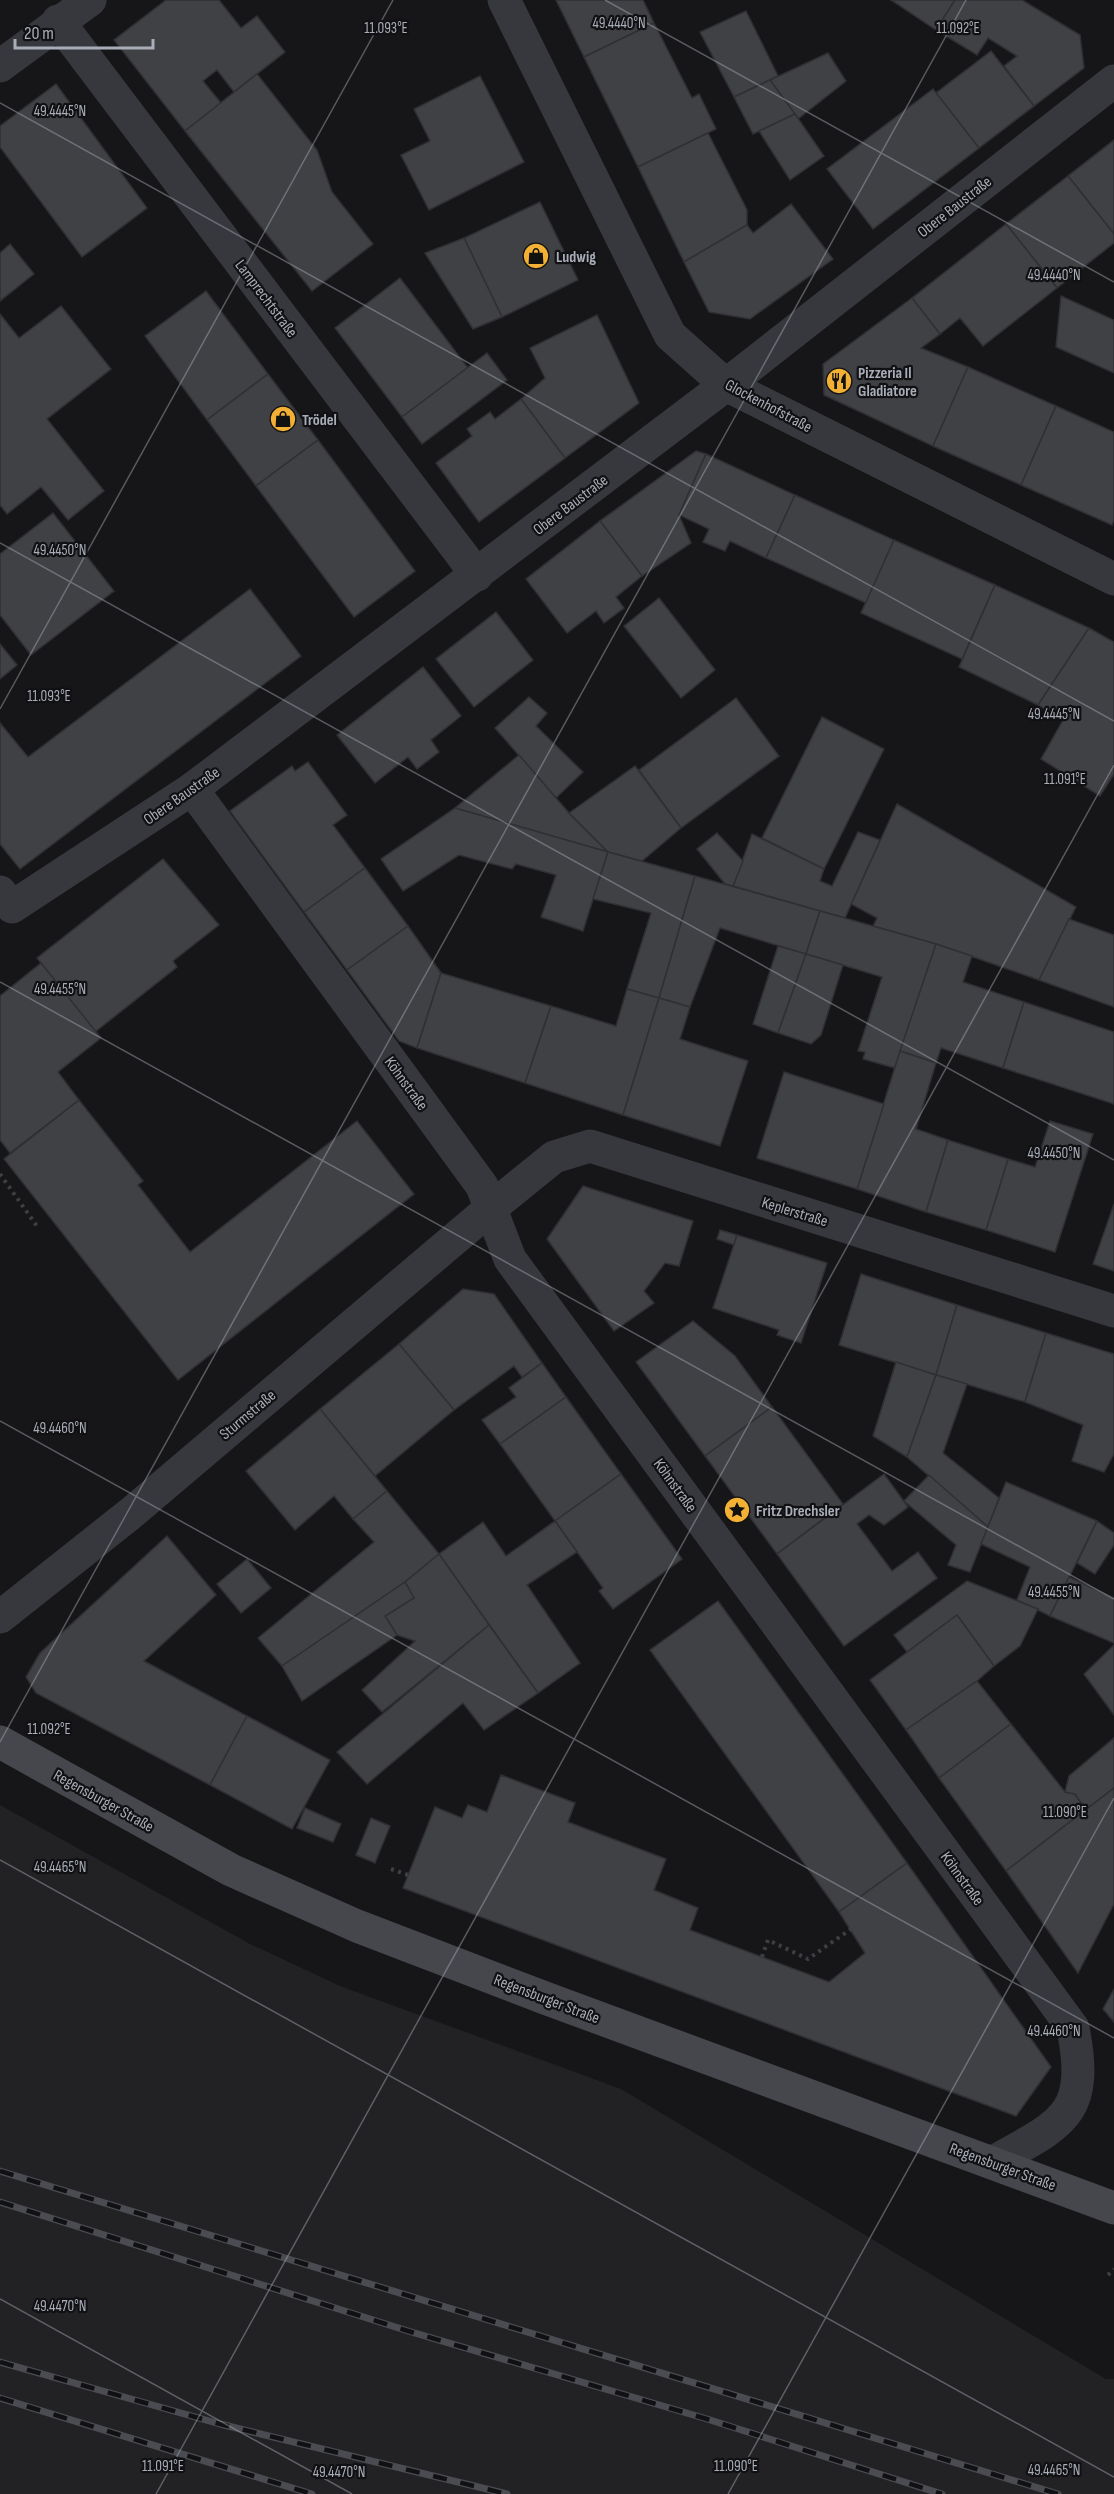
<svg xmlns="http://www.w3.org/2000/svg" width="1114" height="2494" font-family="'Sofia Sans Condensed',sans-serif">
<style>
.built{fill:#222225}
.building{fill:#404145;stroke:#303034;stroke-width:1.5}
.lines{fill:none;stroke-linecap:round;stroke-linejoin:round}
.path{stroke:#3d3f44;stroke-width:4;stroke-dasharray:3 4.5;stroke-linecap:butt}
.minor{stroke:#37383d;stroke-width:33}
.secondary{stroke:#45474d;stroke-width:33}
.rail-casing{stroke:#4a4c52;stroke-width:7}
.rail{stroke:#111113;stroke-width:4.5;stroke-dasharray:14;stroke-linecap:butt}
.ticks{fill:none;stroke:#a8adb8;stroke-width:1.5;stroke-opacity:0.45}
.labels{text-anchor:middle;stroke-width:4.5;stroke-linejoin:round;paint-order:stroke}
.street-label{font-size:16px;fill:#a8adb8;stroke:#111113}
.poi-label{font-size:16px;font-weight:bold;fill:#a8adb8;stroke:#111113;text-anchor:start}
.ticks-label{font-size:15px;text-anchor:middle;fill:#a8adb8;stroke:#111113;stroke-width:4.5;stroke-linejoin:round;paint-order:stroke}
</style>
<rect width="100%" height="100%" fill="#161618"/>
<!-- built -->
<path class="built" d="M0 1805 250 1944 340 1986 621 2089 1106 2379H1114V2494H0Z"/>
<!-- building -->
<g class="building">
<path d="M166 0H219L241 28 257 16 285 52 234 92 217 70 203 81 221 103 185 131 114 40Z"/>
<path d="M556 0H643L654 23 584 57Z"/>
<path d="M891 0H955L936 30Z"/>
<path d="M955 0H1022L1080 35 1084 68 1034 106 1004 66 1017 56 988 38 977 55 936 30Z"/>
<path d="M746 11 778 76 734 97 700 32Z"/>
<path d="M654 23 692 98 699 94 716 129 638 167 584 57Z"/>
<path d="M991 51 1034 106 979 148 936 93Z"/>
<path d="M828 53 846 81 798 119 770 80Z"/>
<path d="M257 74 317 150 332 192 373 244 312 291 185 131Z"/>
<path d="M480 76 524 162 429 210 401 155 430 141 414 109Z"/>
<path d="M770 80 795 114 753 134 734 97Z"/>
<path d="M56 84 147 208 82 257 0 147V126Z"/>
<path d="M933 89 979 148 873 229 827 169Z"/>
<path d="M795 114 824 156 790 180 759 131Z"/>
<path d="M708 133 747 210V225L684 262 638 167Z"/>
<path d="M1114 140V234L1068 176Z"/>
<path d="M1068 176 1114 234V243L1057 288 1006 224Z"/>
<path d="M540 202 578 280 502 317 464 238Z"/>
<path d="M791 204 833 259 750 319 709 312 684 262 747 225 753 233Z"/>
<path d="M1006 224 1057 288 983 346 960 318 940 334 912 298Z"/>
<path d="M464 238 502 317 473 329 425 253Z"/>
<path d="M10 244 34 274 0 301V253Z"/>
<path d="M400 278 468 368 402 417 335 328Z"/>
<path d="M206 291 268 374 207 420 145 336Z"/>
<path d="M1061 296 1114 320V373L1056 347Z"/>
<path d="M912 298 940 334 921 348 968 367 933 446 824 395 823 364Z"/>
<path d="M61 306 111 369 47 419 104 491 68 520 41 487 7 514 0 505V314L19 338Z"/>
<path d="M597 315 639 403 565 458 521 399 545 378 530 348Z"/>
<path d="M487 353 507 380 422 444 402 417Z"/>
<path d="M968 367 1056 406 1021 485 933 446Z"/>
<path d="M268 374 318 440 256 486 207 420Z"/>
<path d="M521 399 565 458 479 522 436 463 472 436 467 429 490 412 495 419Z"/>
<path d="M1056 406 1114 432V520L1112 525 1021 485Z"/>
<path d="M318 440 415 571 354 617 256 486Z"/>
<path d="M696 451 706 454 679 515 691 543 642 576 600 521Z"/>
<path d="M706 454 795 495 766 558 730 541 725 551 703 542 709 529 679 515Z"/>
<path d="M795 495 894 540 866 603 766 558Z"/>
<path d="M53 513 114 591 31 655 0 615V554Z"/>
<path d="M600 521 642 576 616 597 624 608 604 623 596 611 567 633 526 579Z"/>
<path d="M894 540 995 585 962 659 861 613Z"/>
<path d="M995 585 1089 628 1038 705 959 667Z"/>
<path d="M250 589 301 656 20 869 0 844V723L28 757Z"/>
<path d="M659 598 715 670 681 698 624 626Z"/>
<path d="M496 612 533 660 474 707 436 659Z"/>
<path d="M1089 628 1114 642V774L1100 796 1041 759 1063 720 1038 705Z"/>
<path d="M0 644 17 665 0 679Z"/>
<path d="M423 667 461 716 431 740 439 752 417 769 408 757 375 783 337 735Z"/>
<path d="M529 697 547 713 536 726 583 772 556 798 495 728Z"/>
<path d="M736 698 779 756 681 828 639 770Z"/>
<path d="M822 717 884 749 824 869 762 838Z"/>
<path d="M519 755 569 813 608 852 455 808Z"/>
<path d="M308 762 347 815 333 825 365 868 304 912 230 811 292 766 295 771Z"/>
<path d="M635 766 681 828 642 861 608 852 569 813Z"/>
<path d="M897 804 1076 907 1039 980 936 944 873 926 877 918 851 904Z"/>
<path d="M455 808 608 852 583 931 541 917 556 875 516 864 512 869 459 855 403 891 381 859Z"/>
<path d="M858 832 880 840 845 918 733 886 752 834 824 869 820 881 832 886Z"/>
<path d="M717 833 743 861 733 886 725 884 697 849Z"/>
<path d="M608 852 695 876 659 998 627 989 651 913 593 899Z"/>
<path d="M163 859 219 925 173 961 177 967 95 1032 37 958Z"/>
<path d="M365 868 408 926 347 970 304 912Z"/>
<path d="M695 876 820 911 806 954 720 928 690 1007 659 998Z"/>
<path d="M820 911 936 944 895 1068 863 1059 865 1052 858 1051 882 977 806 954Z"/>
<path d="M1069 919 1114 935V1007L1039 980Z"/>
<path d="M408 926 441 973 417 1048 399 1041 347 970Z"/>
<path d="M936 944 972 956 963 982 1024 1002 1003 1068 941 1048 936 1063 900 1051Z"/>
<path d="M778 946 806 954 778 1033 753 1024Z"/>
<path d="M806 954 843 965 821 1035 811 1044 778 1033Z"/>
<path d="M41 963 101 1038 58 1072 79 1100 10 1153 0 1140V996Z"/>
<path d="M441 973 551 1006 525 1083 417 1048Z"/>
<path d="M627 989 659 998 623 1115 525 1083 551 1006 616 1026Z"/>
<path d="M659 998 690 1007 680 1039 748 1061 720 1146 623 1115Z"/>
<path d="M1024 1002 1114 1032V1104L1003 1068Z"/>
<path d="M900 1051 936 1063 916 1129 948 1140 926 1212 857 1189Z"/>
<path d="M784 1072 884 1104 857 1189 757 1158Z"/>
<path d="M79 1100 143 1181 138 1185 190 1252 357 1121 414 1194 178 1380 4 1159Z"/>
<path d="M1050 1121 1093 1134 1055 1252 986 1230 1008 1159 1035 1167Z"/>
<path d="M948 1140 1008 1159 986 1230 926 1212Z"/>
<path d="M583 1186 693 1221 679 1266 665 1263 644 1291 654 1303 614 1331 547 1239Z"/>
<path d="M1114 1204V1271L1093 1264Z"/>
<path d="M720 1230 737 1235 734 1245 717 1239Z"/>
<path d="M737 1235 827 1263 801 1343 777 1335 779 1330 713 1308Z"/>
<path d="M861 1274 957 1305 936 1375 839 1345Z"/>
<path d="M463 1289 494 1294 542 1363 522 1377 514 1366 454 1410 399 1344Z"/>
<path d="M957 1305 1046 1333 1025 1402 936 1375Z"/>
<path d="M693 1321 735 1356 772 1407 705 1456 636 1362Z"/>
<path d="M1046 1333 1114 1354V1454L1104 1472 1072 1461 1083 1425 1025 1402Z"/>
<path d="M399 1344 454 1410 375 1476 320 1409Z"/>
<path d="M896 1362 936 1375 907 1457 873 1436Z"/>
<path d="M542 1363 566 1397 500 1444 482 1420 516 1397 509 1388Z"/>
<path d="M936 1375 967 1384 943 1453 999 1498 988 1527 907 1457Z"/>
<path d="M566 1397 621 1474 555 1521 500 1444Z"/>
<path d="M772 1407 843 1504 777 1554 705 1456Z"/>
<path d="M320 1409 387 1491 353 1519 334 1496 295 1530 246 1471Z"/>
<path d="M621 1474 682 1559 613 1609 599 1591 603 1588 555 1521Z"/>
<path d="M884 1474 908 1507 884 1525 869 1515 857 1524 892 1571 918 1552 937 1578 844 1646 777 1554Z"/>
<path d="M929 1475 988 1527 970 1572 948 1565 956 1545 904 1501Z"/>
<path d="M1006 1482 1097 1521 1050 1616 1017 1600 1030 1567 981 1544Z"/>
<path d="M387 1491 439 1554 405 1582 282 1666 258 1638 374 1542 353 1519Z"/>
<path d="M555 1521 577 1552 527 1585 580 1663 538 1693 439 1554 483 1522 506 1556Z"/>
<path d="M1097 1521 1114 1533V1545L1095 1574 1077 1563Z"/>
<path d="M167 1536 216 1595 144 1661 247 1716 210 1785 36 1693 26 1677 40 1653Z"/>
<path d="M439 1554 489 1625 382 1712 362 1690 415 1641 397 1635 385 1616 414 1598 405 1582Z"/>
<path d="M247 1559 271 1588 241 1613 217 1584Z"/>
<path d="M1069 1577 1114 1598V1643L1050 1616Z"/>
<path d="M967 1581 1038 1609 1020 1646 994 1666 957 1615 907 1652 894 1635Z"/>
<path d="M405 1582 414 1598 385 1616 397 1635 302 1701 282 1666Z"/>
<path d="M718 1601 907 1863 839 1912 650 1650Z"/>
<path d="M957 1615 994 1666 977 1681 906 1730 870 1680Z"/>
<path d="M489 1625 538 1693 484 1730 463 1703 367 1784 337 1752Z"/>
<path d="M1114 1645V1715L1084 1674Z"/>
<path d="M977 1681 1011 1724 939 1778 906 1730Z"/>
<path d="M247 1716 330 1760 292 1829 210 1785Z"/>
<path d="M1011 1724 1065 1792 1075 1794 1086 1810 1006 1871 939 1778Z"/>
<path d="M1114 1738V1788L1086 1810 1075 1794 1065 1792 1069 1776Z"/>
<path d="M501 1775 575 1803 568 1822 666 1859 654 1890 698 1908 690 1930 829 1982 865 1953 839 1912 907 1863 1051 2067 1016 2116 403 1888 435 1807 462 1818 468 1805 487 1812Z"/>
<path d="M1114 1788V1904L1078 1973 1006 1871Z"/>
<path d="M305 1808 341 1824 333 1842 297 1828Z"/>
<path d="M371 1818 390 1826 375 1863 356 1855Z"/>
<path d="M1114 1989V2022L1103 2009Z"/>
</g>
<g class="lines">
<!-- path -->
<g class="path">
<path d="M0 1174 39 1229"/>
<path d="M391 1869 408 1875"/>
<path d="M762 1957 768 1940 808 1959 851 1929"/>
<path d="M1108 2275 1114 2269"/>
</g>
<!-- minor -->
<g class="minor">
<path d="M504 0 670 335 726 385 1114 579"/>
<path d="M58 21 477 575"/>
<path d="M0 66 90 0"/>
<path d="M192 789 482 1186 510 1259 1073 2028C1090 2115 1063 2123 993 2162"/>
<path d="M0 892 12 907 192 789 726 385 1114 81"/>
<path d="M0 1617 130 1514 491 1208 554 1157 590 1146 1114 1311"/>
</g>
<!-- secondary -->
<path class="secondary" d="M0 1742 231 1870 357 1926 545 1998 1114 2208"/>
<!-- rail casing -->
<g class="rail-casing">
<g id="rail">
<path d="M0 2171 1058 2494"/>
<path d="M0 2202 408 2331 707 2419 942 2494"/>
<path d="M0 2362 220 2424 507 2494"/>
<path d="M0 2398 312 2494"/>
</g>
</g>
<!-- rail -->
<use href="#rail" class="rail"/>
</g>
<!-- ticks -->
<path class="ticks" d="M605 0 1114 282M0 103 1114 721M0 543 1114 1160M0 709 393 0M0 982 1114 1599M0 1421 1114 2038M0 1742 966 0M0 1860 1114 2477M0 2299 352 2494M156 2494 1114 765M728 2494 1114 1798"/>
<!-- icons -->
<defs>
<g id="shop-disc" transform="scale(1.35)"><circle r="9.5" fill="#f2b134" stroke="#111113"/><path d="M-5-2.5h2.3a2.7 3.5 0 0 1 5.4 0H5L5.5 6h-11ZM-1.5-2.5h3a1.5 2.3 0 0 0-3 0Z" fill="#111"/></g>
<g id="restaurant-disc" transform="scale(1.35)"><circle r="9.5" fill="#f2b134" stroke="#111113"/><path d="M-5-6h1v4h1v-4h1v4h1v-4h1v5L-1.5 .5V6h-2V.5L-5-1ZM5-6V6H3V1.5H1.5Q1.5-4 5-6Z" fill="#111"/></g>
<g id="sight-disc" transform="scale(1.35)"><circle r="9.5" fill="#f2b134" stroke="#111113"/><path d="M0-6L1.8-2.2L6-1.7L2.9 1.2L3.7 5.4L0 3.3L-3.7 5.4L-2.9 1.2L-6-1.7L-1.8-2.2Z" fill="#111"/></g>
</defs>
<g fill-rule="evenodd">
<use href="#shop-disc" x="536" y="256"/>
<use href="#restaurant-disc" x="839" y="381"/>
<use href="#shop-disc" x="283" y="419"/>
<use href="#sight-disc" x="737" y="1510"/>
</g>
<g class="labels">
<!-- street labels -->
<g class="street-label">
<text transform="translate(954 206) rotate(-38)" y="6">Obere Baustraße</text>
<text transform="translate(267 298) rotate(53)" y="6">Lamprechtstraße</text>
<text transform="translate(769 405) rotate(28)" y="6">Glockenhofstraße</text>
<text transform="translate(570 504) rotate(-37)" y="6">Obere Baustraße</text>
<text transform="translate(181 795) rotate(-35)" y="6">Obere Baustraße</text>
<text transform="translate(407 1083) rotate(54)" y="6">Köhnstraße</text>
<text transform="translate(795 1211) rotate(17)" y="6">Keplerstraße</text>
<text transform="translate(247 1414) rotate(-40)" y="6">Sturmstraße</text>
<text transform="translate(676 1485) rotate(54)" y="6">Köhnstraße</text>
<text transform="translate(104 1800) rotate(29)" y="6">Regensburger Straße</text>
<text transform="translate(963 1878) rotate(54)" y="6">Köhnstraße</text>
<text transform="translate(547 1998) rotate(21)" y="6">Regensburger Straße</text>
<text transform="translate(1003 2166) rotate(20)" y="6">Regensburger Straße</text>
</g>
<!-- poi labels -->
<g class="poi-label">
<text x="556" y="262">Ludwig</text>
<text x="858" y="378">Pizzeria Il<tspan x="858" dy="18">Gladiatore</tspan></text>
<text x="302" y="425">Trödel</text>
<text x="756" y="1516">Fritz Drechsler</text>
</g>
</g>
<g class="ticks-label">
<text x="619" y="28">49.4440°N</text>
<text x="386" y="33">11.093°E</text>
<text x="958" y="33">11.092°E</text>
<text x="60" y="116">49.4445°N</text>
<text x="1054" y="280">49.4440°N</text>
<text x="60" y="555">49.4450°N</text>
<text x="49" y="701">11.093°E</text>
<text x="1054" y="719">49.4445°N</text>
<text x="1065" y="784">11.091°E</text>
<text x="60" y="994">49.4455°N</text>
<text x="1054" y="1158">49.4450°N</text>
<text x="60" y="1433">49.4460°N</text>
<text x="1054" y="1597">49.4455°N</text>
<text x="49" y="1734">11.092°E</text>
<text x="1065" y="1817">11.090°E</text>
<text x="60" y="1872">49.4465°N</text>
<text x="1054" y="2036">49.4460°N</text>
<text x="60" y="2311">49.4470°N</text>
<text x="163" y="2471">11.091°E</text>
<text x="736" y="2471">11.090°E</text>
<text x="1054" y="2475">49.4465°N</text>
<text x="339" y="2477">49.4470°N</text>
</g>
<!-- scale -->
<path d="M15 39v9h138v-9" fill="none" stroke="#a8adb8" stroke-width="3"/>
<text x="24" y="39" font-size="18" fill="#a8adb8" stroke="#111113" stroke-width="4.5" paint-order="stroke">20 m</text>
</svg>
